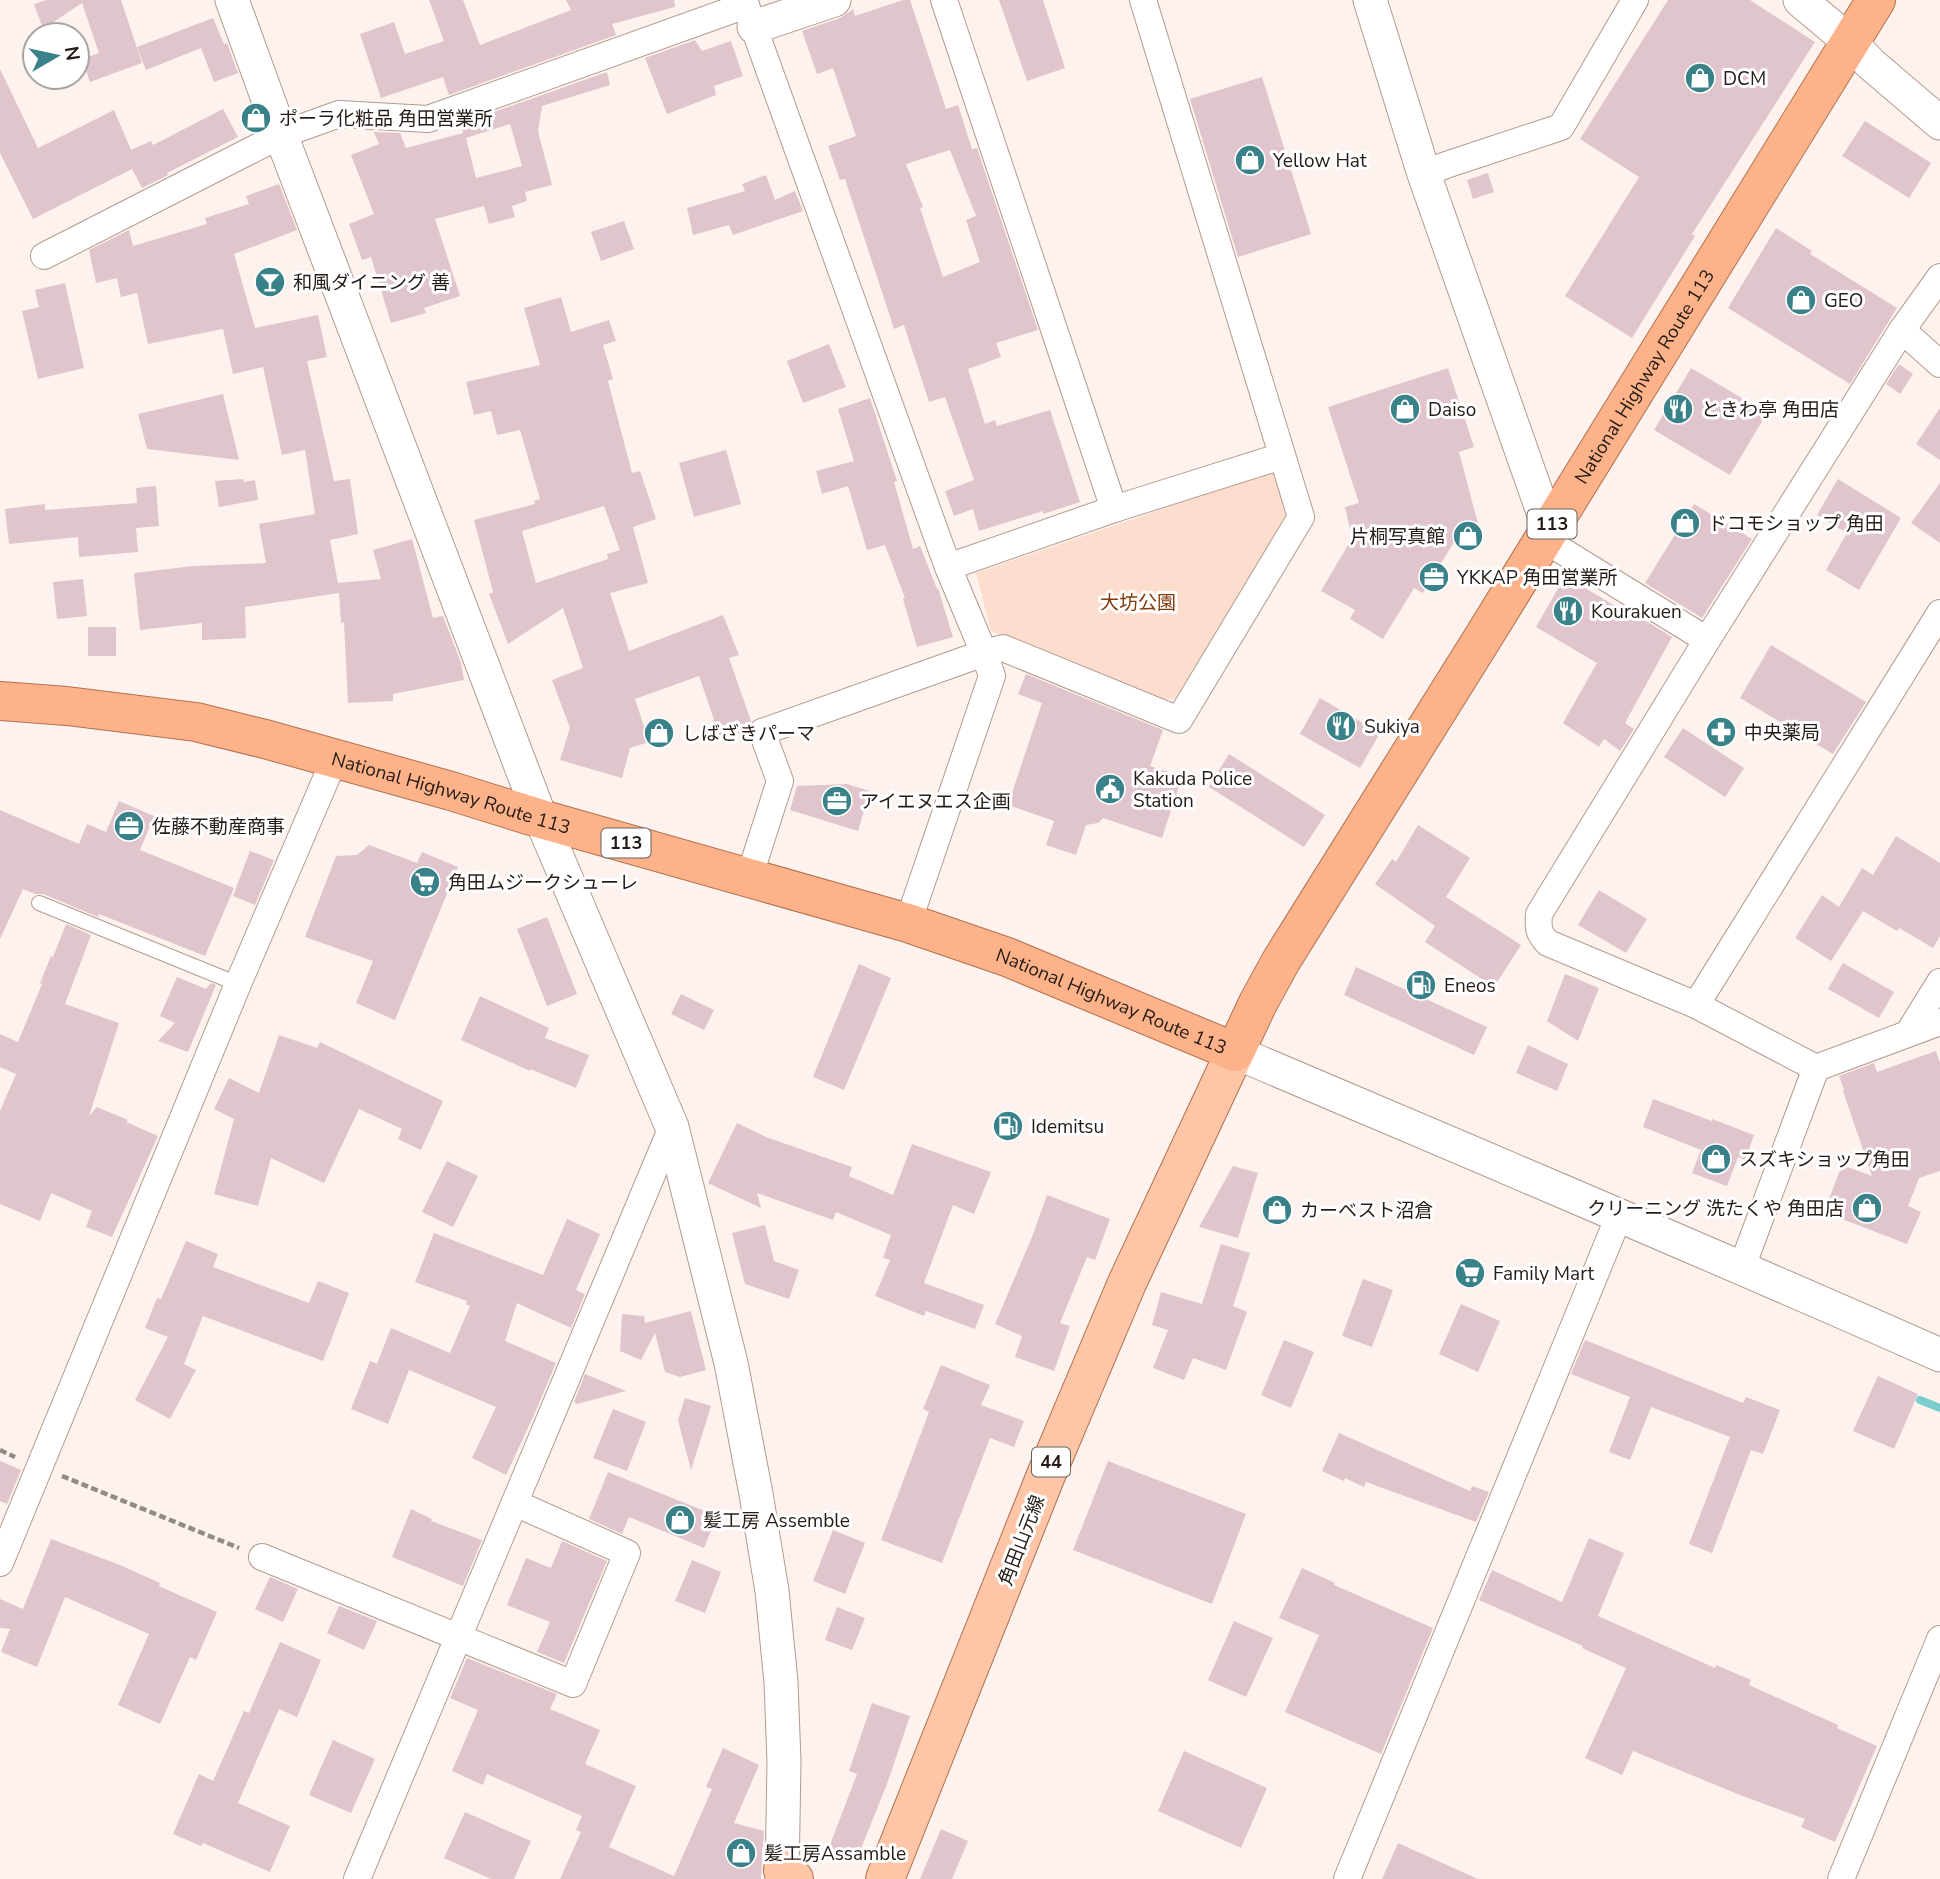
<svg xmlns="http://www.w3.org/2000/svg" width="1940" height="1879" font-family="'Nunito Sans','Noto Sans JP',sans-serif">
<style>
.green{fill:#fdddcd}
.lines{fill:none;stroke-linecap:round;stroke-linejoin:round}
.stream{stroke:#7acccd;stroke-width:8}
.building{fill:#e0c5cd;fill-rule:evenodd}
.service-casing{stroke:#b39b8f;stroke-width:16}
.minor-casing{stroke:#b39b8f;stroke-width:28}
.tertiary-casing{stroke:#b39b8f;stroke-width:35}
.primary-casing{stroke:#b1714e;stroke-width:40}
.trunk-casing{stroke:#b1714e;stroke-width:40}
.path{stroke:#948a85;stroke-width:4.5;stroke-dasharray:7 3.5;stroke-linecap:butt}
.service{stroke:#fff;stroke-width:14}
.minor{stroke:#fff;stroke-width:26}
.tertiary{stroke:#fff;stroke-width:33}
.primary{stroke:#fec5a7;stroke-width:38}
.trunk{stroke:#feb28a;stroke-width:38}
.labels{text-anchor:middle;stroke-width:6;stroke-linejoin:round;paint-order:stroke}
.shield{fill:#fff;stroke:#66605d;stroke-width:2}
.shield-label{font-size:18px;font-weight:bold;fill:#251c17}
.poi-label{font-size:19px;fill:#251c17;stroke:#fff;text-anchor:start}
.street-label{font-size:19px;fill:#251c17;stroke:#fff}
.park-label{font-size:19px;fill:#803a0b;stroke:#fff}
</style>
<rect width="100%" height="100%" fill="#fdf2ed"/>
<!-- green -->
<path class="green" d="M1273 471 1287 515 1175 699H1162L991 631 976 573Z"/>
<g class="lines">
<!-- stream -->
<path class="stream" d="M1920 1400 1940 1408"/>
</g>
<!-- building -->
<g class="building">
<path d="M47 0H121L142 63 90 82 82 59 99 53 82 3 43 29 34 4Z"/>
<path d="M429 0H463L480 45 571 10 566 0H674L675 7 612 24 616 35 449 95 443 77 381 98 360 34 394 22 405 54 444 41Z"/>
<path d="M903 0H910L946 109 958 105 972 149 977 148 1038 330 996 343 1001 357 968 369 985 424 995 420 997 426 1050 410 1080 502 1043 514V511L979 531 973 509 954 516 945 491 974 480 945 397 929 402 904 325 894 329 845 179 840 180 828 146 856 136 833 68 817 74 802 31 840 18 853 9 855 16ZM950 150 976 216 966 220 980 262 943 277 920 208 923 207 906 164Z"/>
<path d="M999 0H1043L1065 68 1027 81Z"/>
<path d="M1668 0H1750L1815 42 1692 234 1695 236 1632 338 1565 296 1639 177 1580 139Z"/>
<path d="M213 18 224 44 227 43 238 73 214 82 201 48 146 70 137 47Z"/>
<path d="M695 40 702 51 731 41 743 76 714 86 716 95 667 114 645 58Z"/>
<path d="M0 69 38 148 114 110 131 150 151 141 153 145 223 109 238 137 167 173 168 175 142 188 132 169 33 219 0 153Z"/>
<path d="M607 72 610 85 542 106 538 131 552 185 525 192 527 201 512 206 515 217 489 224 484 206 435 219 460 296 424 308 426 313 391 323 371 257 362 260 349 224 374 214 351 155 379 144 374 132 400 133 406 148 463 133 460 124ZM510 124 522 166 476 178 466 138Z"/>
<path d="M1262 77 1311 234 1238 257 1190 99Z"/>
<path d="M1865 121 1931 163 1909 198 1842 156Z"/>
<path d="M1488 173 1494 192 1473 199 1467 180Z"/>
<path d="M766 175 775 200 795 191 803 211 733 235 729 225 693 235 687 208 745 191 742 184Z"/>
<path d="M279 184 297 230 234 254 255 328 318 315 327 357 307 361 334 481 350 479 358 534 330 540 338 583 381 579 373 550 412 539 433 618 443 616 461 663 464 680 393 694V701L348 703 344 622 341 623 339 593 245 607 246 638 202 640V623L140 630 134 573 193 566 266 563 259 524 315 514 305 450 282 455 263 367 233 374 223 329 148 344 137 293 121 297 117 278 96 283 89 250 129 230 133 246 207 224 205 218 249 204 246 196Z"/>
<path d="M624 221 634 249 601 261 591 232Z"/>
<path d="M1776 228 1812 251 1810 254 1897 308 1850 384 1728 308Z"/>
<path d="M65 283 84 368 38 379 22 311 39 307 35 290Z"/>
<path d="M561 297 571 332 609 320 616 341 603 345 613 379 608 381 632 473 640 471 656 519 633 527 648 583 610 593 629 651 723 615 739 655 729 658 751 721 747 731 721 740 699 676 635 699 649 742 630 748 622 778 560 760 570 728 552 680 583 668 563 608 508 644 489 594 493 592 474 520 535 504 534 501 540 499 520 430 497 435 491 411 474 415 466 382 540 365 524 308ZM604 506 620 550 607 554 608 559 536 583 522 531Z"/>
<path d="M829 344 846 387 803 403 787 361Z"/>
<path d="M1899 364 1913 374 1900 394 1886 384Z"/>
<path d="M1448 368 1474 447 1459 452 1481 535 1454 542 1423 593 1414 588 1383 639 1350 619 1355 610 1321 591 1352 538 1345 507 1359 503 1328 407Z"/>
<path d="M1691 368 1767 413 1730 475 1654 430Z"/>
<path d="M223 394 239 460 147 449 138 414Z"/>
<path d="M870 398 897 481 894 482 913 549 920 546 937 589 938 588 953 637 917 647 903 599 905 598 885 545 867 550 848 486 822 494 816 471 854 461 838 409Z"/>
<path d="M1940 408V460L1916 444Z"/>
<path d="M726 450 741 504 694 517 679 463Z"/>
<path d="M243 479 244 482 255 480 258 500 219 507 215 481Z"/>
<path d="M1838 479 1901 518 1859 590 1826 570 1847 533 1817 515Z"/>
<path d="M1940 483V543L1911 523Z"/>
<path d="M156 486 159 526 136 528 138 552 79 557 78 537 9 544 5 509 45 504V510L137 503 136 488Z"/>
<path d="M1694 504 1752 539 1702 618 1645 583Z"/>
<path d="M1565 576 1627 613 1628 610 1672 637 1625 723 1634 729 1620 751 1604 739 1599 747 1563 723 1597 663 1536 627Z"/>
<path d="M83 579 87 616 57 619 53 582Z"/>
<rect x="88" y="627" width="28" height="29"/>
<path d="M1771 645 1866 702 1833 754 1740 698Z"/>
<path d="M1026 674 1163 730 1150 766 1182 777 1162 838 1103 818 1098 823 1086 825 1076 855 1046 845 1054 821 1008 805 1042 703 1018 694Z"/>
<path d="M1320 698 1380 733 1360 768 1300 734Z"/>
<path d="M1683 728 1744 768 1725 797 1664 757Z"/>
<path d="M1229 754 1325 815 1304 847 1209 787Z"/>
<path d="M847 784 870 791 858 831 790 810 797 786Z"/>
<path d="M119 801 154 816 140 850 234 888 205 956 99 914 98 917 43 894H35L23 889 0 939V810L79 844 87 824 106 832Z"/>
<path d="M1418 825 1470 858 1446 897 1521 945 1494 987 1425 942 1435 926 1375 884 1392 859 1396 862Z"/>
<path d="M1896 836 1940 863V936L1933 948 1899 928 1897 931 1863 911 1831 961 1795 938 1822 895 1839 907 1862 868 1873 875Z"/>
<path d="M369 845 417 863 422 852 458 867 395 1020 356 1003 373 961 305 937 336 856 357 855Z"/>
<path d="M250 851 274 860 255 905 233 896Z"/>
<path d="M1599 890 1647 919 1626 953 1578 925Z"/>
<path d="M547 917 577 994 547 1006 517 929Z"/>
<path d="M66 924 91 935 65 1004 119 1023 89 1116 97 1107 128 1120 126 1122 158 1136 112 1237 86 1227 92 1211 51 1193 40 1221 0 1204V1111L16 1074 0 1067V1034L18 1042 42 984 40 983 51 956 53 957Z"/>
<path d="M1843 963 1894 992 1879 1018 1828 989Z"/>
<path d="M859 964 891 978 844 1090 813 1077Z"/>
<path d="M1356 967 1487 1027 1474 1055 1344 995Z"/>
<path d="M1565 974 1599 988 1578 1041 1547 1021Z"/>
<path d="M177 977 206 989 211 983 216 985 188 1052 158 1041 175 1023 160 1016Z"/>
<path d="M681 994 714 1010 704 1030 671 1014Z"/>
<path d="M480 996 549 1028 545 1038 589 1055 576 1088 530 1069V1071L461 1040Z"/>
<path d="M279 1035 317 1048 320 1042 443 1101 421 1150 398 1139 402 1129 359 1109 324 1183 271 1158 258 1206 214 1194 234 1119 214 1109 229 1078 259 1093Z"/>
<path d="M1528 1045 1568 1064 1557 1091 1516 1073Z"/>
<path d="M1936 1051 1940 1063V1171L1919 1178 1908 1206 1921 1212 1907 1244 1824 1212 1842 1165 1872 1176 1843 1091 1844 1090 1839 1076 1874 1063 1877 1072Z"/>
<path d="M1653 1099 1712 1121V1119L1754 1135 1745 1160 1738 1157 1727 1186 1692 1173 1701 1150 1643 1127Z"/>
<path d="M737 1123 766 1137 852 1167 849 1176 893 1195 912 1144 991 1172 974 1214 953 1205 924 1283 984 1305 975 1329 926 1311 924 1316 875 1296 890 1260 883 1258 891 1235 836 1212 833 1220 757 1193 761 1208 708 1183Z"/>
<path d="M447 1161 478 1176 453 1227 422 1212Z"/>
<path d="M1233 1166 1258 1173 1238 1238 1199 1227Z"/>
<path d="M1047 1195 1110 1219 1095 1260 1087 1257 1060 1323 1070 1326 1054 1371 1015 1357 1022 1336 995 1324 1032 1237Z"/>
<path d="M567 1219 600 1234 576 1290 585 1294 571 1328 517 1303 505 1341 556 1363 534 1415 506 1475 472 1458 496 1407 409 1370 388 1424 351 1409 370 1361 377 1364 391 1328 450 1353 470 1306 466 1304 467 1301 415 1282 434 1233 543 1275Z"/>
<path d="M765 1225 774 1261 799 1270 789 1299 745 1284 732 1233Z"/>
<path d="M186 1241 218 1254 213 1267 309 1303 318 1281 349 1293 323 1361 203 1316 184 1364 196 1370 170 1419 135 1400 168 1337 145 1328 157 1298 161 1299Z"/>
<path d="M1221 1244 1250 1253 1233 1306 1247 1312 1226 1370 1193 1358 1184 1380 1153 1368 1168 1330 1152 1325 1161 1292 1202 1304Z"/>
<path d="M1363 1279 1393 1290 1372 1347 1342 1336Z"/>
<path d="M1461 1304 1500 1321 1478 1372 1439 1354Z"/>
<path d="M691 1311 706 1370 680 1377 665 1372 655 1333 641 1360 620 1351 622 1314 644 1316 645 1323Z"/>
<path d="M1284 1340 1314 1352 1291 1408 1261 1395Z"/>
<path d="M1585 1340 1743 1403 1746 1397 1780 1410 1763 1454 1751 1450 1712 1553 1689 1544 1730 1437 1651 1407 1630 1460 1609 1452 1630 1397 1571 1374Z"/>
<path d="M941 1365 990 1385 981 1405 1024 1421 1014 1447 990 1438 942 1563 881 1540 929 1412 923 1409Z"/>
<path d="M585 1374 626 1391 577 1404 574 1402Z"/>
<path d="M1878 1376 1918 1394 1894 1449 1853 1431Z"/>
<path d="M685 1398 711 1406 691 1470 678 1420Z"/>
<path d="M613 1409 646 1422 627 1471 593 1458Z"/>
<path d="M1339 1433 1470 1491 1472 1486 1489 1492 1476 1522 1366 1482 1364 1487 1345 1478 1344 1481 1322 1471Z"/>
<path d="M0 1461 21 1470 7 1504 0 1501Z"/>
<path d="M1108 1461 1246 1514 1212 1604 1073 1550Z"/>
<path d="M608 1472 717 1516 704 1548 629 1517 622 1534 589 1519Z"/>
<path d="M411 1509 432 1519 431 1521 482 1540 463 1586 392 1557Z"/>
<path d="M833 1530 865 1543 845 1594 813 1581Z"/>
<path d="M1589 1538 1624 1553 1598 1616 1715 1668 1716 1665 1751 1680 1749 1685 1838 1725 1837 1728 1877 1746 1835 1842 1801 1827 1805 1819 1740 1795 1633 1751 1622 1775 1585 1758 1626 1668 1582 1648 1583 1646 1479 1600 1492 1570 1562 1602Z"/>
<path d="M51 1539 120 1565 160 1583 159 1586 217 1612 196 1660 190 1657 160 1724 118 1705 149 1634 65 1597 37 1667 1 1652 10 1629 0 1628V1599L23 1609Z"/>
<path d="M562 1541 607 1561 564 1663 537 1652 550 1622 507 1605 526 1558 551 1568Z"/>
<path d="M692 1560 721 1572 705 1613 675 1601Z"/>
<path d="M1302 1568 1335 1583 1334 1585 1433 1628 1381 1754 1285 1712 1319 1635 1279 1618Z"/>
<path d="M270 1577 298 1589 283 1622 255 1609Z"/>
<path d="M339 1606 377 1621 364 1650 327 1633Z"/>
<path d="M837 1607 865 1618 852 1650 825 1640Z"/>
<path d="M1234 1621 1273 1638 1246 1697 1208 1680Z"/>
<path d="M280 1642 321 1660 297 1717 279 1709 238 1803 290 1826 270 1872 203 1843 201 1846 173 1834 199 1774 213 1781 244 1711 249 1713Z"/>
<path d="M467 1658 557 1694 550 1709 600 1730 585 1764 636 1786 609 1847 674 1876 712 1789 706 1787 723 1748 759 1765 734 1823 764 1831 761 1879H560L581 1832 576 1830 582 1816 487 1774 483 1785 452 1771 478 1710 450 1698Z"/>
<path d="M872 1703 910 1716 887 1784 856 1861 828 1850 857 1774 849 1771Z"/>
<path d="M333 1740 375 1759 351 1813 309 1795Z"/>
<path d="M1184 1751 1267 1788 1241 1848 1158 1811Z"/>
<path d="M465 1812 531 1841 514 1879H491L444 1858Z"/>
<path d="M941 1829 968 1841 952 1879H920Z"/>
<path d="M1398 1843 1478 1879H1382Z"/>
</g>
<g class="lines">
<!-- service casing -->
<g class="service-casing">
<path id="service" d="M39 903 238 984"/>
</g>
<!-- minor casing -->
<g class="minor-casing">
<g id="minor">
<path d="M744 0 948 567 984 653 762 732 780 781 749 878"/>
<path d="M944 0 1114 509 948 567"/>
<path d="M1424 174 1446 165 1561 127 1635 0"/>
<path d="M44 256 281 135 339 114 428 119 746 5"/>
<path d="M1940 277 1902 330 1707 640 1539 914C1538 928 1538 933 1548 943L1696 1005 1816 1068 1940 1022"/>
<path d="M1902 330 1940 364"/>
<path d="M1114 509 1282 456"/>
<path d="M1549 529 1556 547 1707 640"/>
<path d="M908 923 992 676 984 653 1003 648 1179 720 1301 517 1143 0"/>
<path d="M1696 1005 1940 613"/>
<path d="M1909 1032 1940 982"/>
<path d="M1742 1267 1816 1068"/>
<path d="M262 1557 573 1684 627 1553 515 1503"/>
<path d="M0 1563 238 984 335 758"/>
<path d="M357 1879 672 1127"/>
<path d="M1347 1879 1619 1216"/>
<path d="M1841 1879 1940 1639"/>
</g>
</g>
<!-- tertiary casing -->
<g class="tertiary-casing">
<g id="tertiary">
<path d="M232 0 281 135 541 819 672 1127 731 1363 756 1494 772 1591 781 1682 784 1762 782 1879"/>
<path d="M1370 0 1424 174 1549 529"/>
<path d="M1800 0 1850 42 1871 64 1940 123"/>
<path d="M754 27 834 0"/>
<path d="M1235 1052C1470 1152 1706 1251 1940 1355"/>
</g>
</g>
<!-- primary casing -->
<g class="primary-casing">
<g id="primary">
<path d="M783 1870 794 1879"/>
<path d="M885 1879 1046 1475 1127 1283 1235 1052"/>
</g>
</g>
<!-- trunk casing -->
<g class="trunk-casing">
<g id="trunk">
<path id="s1" d="M0 701 67 706 196 722 265 739 451 791 541 819 908 923 1007 957 1235 1052 1258 1003 1281 961 1484 636 1876 0"/>
</g>
</g>
<!-- path -->
<g class="path">
<path d="M0 1450 15 1457"/>
<path d="M62 1476 239 1548"/>
</g>
<!-- service -->
<use href="#service" class="service"/>
<!-- minor -->
<use href="#minor" class="minor"/>
<!-- tertiary -->
<use href="#tertiary" class="tertiary"/>
<!-- primary -->
<use href="#primary" class="primary"/>
<!-- trunk -->
<use href="#trunk" class="trunk"/>
</g>
<!-- icons -->
<defs>
<g id="shop-disc" transform="scale(1.575)"><circle r="9.5" fill="#3a8289" stroke="#fff"/><path d="M-5-2.5h2.3a2.7 3.5 0 0 1 5.4 0H5L5.5 6h-11ZM-1.5-2.5h3a1.5 2.3 0 0 0-3 0Z" fill="#fff"/></g>
<g id="bar-disc" transform="scale(1.575)"><circle r="9.5" fill="#3a8289" stroke="#fff"/><path d="M-6-5H6L.8 .8V4.5H3.5V6h-7V4.5H-.8V.8Z" fill="#fff"/></g>
<g id="restaurant-disc" transform="scale(1.575)"><circle r="9.5" fill="#3a8289" stroke="#fff"/><path d="M-5-6h1v4h1v-4h1v4h1v-4h1v5L-1.5 .5V6h-2V.5L-5-1ZM5-6V6H3V1.5H1.5Q1.5-4 5-6Z" fill="#fff"/></g>
<g id="office-disc" transform="scale(1.575)"><circle r="9.5" fill="#3a8289" stroke="#fff"/><path d="M-6-3h4V-5.5h4V-3h4V5H-6ZM-1-4.5V-3h2v-1.5ZM-6 0V1H6V0Z" fill="#fff"/></g>
<g id="pharmacy-disc" transform="scale(1.575)"><circle r="9.5" fill="#3a8289" stroke="#fff"/><path d="M-2-6h4v4h4v4h-4v4h-4v-4h-4v-4h4Z" fill="#fff"/></g>
<g id="civic-disc" transform="scale(1.575)"><circle r="9.5" fill="#3a8289" stroke="#fff"/><path d="M-.6-6.5H3V-4.5H.6V-3L4-1V1h2V6H-6V1h2V-1L-.6-3ZM-1.2 2.5V6h2.4V2.5Z" fill="#fff"/></g>
<g id="supermarket-disc" transform="scale(1.575)"><circle r="9.5" fill="#3a8289" stroke="#fff"/><path d="M-6-5.5h2.5l.6 2H6L4.5 2H-2.5L-4.4-4H-6ZM-1.5 3.2a1.3 1.3 0 1 0 .1 0ZM3 3.2a1.3 1.3 0 1 0 .1 0Z" fill="#fff"/></g>
<g id="fuel-disc" transform="scale(1.575)"><circle r="9.5" fill="#3a8289" stroke="#fff"/><path d="M-5.5-6h7V0h2V4h1.3V-2.5L3-4.5l.8-.8L6-3V5H2.5V1h-1V6h-7ZM-4.2-4.7v3.2H.2V-4.7Z" fill="#fff"/></g>
</defs>
<g fill-rule="evenodd">
<use href="#shop-disc" x="1700" y="78"/>
<use href="#shop-disc" x="256" y="118"/>
<use href="#shop-disc" x="1250" y="160"/>
<use href="#bar-disc" x="270" y="282"/>
<use href="#shop-disc" x="1801" y="300"/>
<use href="#shop-disc" x="1405" y="409"/>
<use href="#restaurant-disc" x="1678" y="409"/>
<use href="#shop-disc" x="1685" y="523"/>
<use href="#shop-disc" x="1468" y="536"/>
<use href="#office-disc" x="1434" y="577"/>
<use href="#restaurant-disc" x="1568" y="611"/>
<use href="#restaurant-disc" x="1341" y="726"/>
<use href="#pharmacy-disc" x="1721" y="732"/>
<use href="#shop-disc" x="659" y="733"/>
<use href="#civic-disc" x="1110" y="789"/>
<use href="#office-disc" x="837" y="801"/>
<use href="#office-disc" x="129" y="826"/>
<use href="#supermarket-disc" x="425" y="882"/>
<use href="#fuel-disc" x="1421" y="985"/>
<use href="#fuel-disc" x="1008" y="1126"/>
<use href="#shop-disc" x="1716" y="1159"/>
<use href="#shop-disc" x="1867" y="1208"/>
<use href="#shop-disc" x="1277" y="1210"/>
<use href="#supermarket-disc" x="1470" y="1273"/>
<use href="#shop-disc" x="680" y="1520"/>
<use href="#shop-disc" x="741" y="1853"/>
</g>
<g class="labels">
<!-- shield labels -->
<g class="shield">
<rect x="1527.5" y="509.5" width="49" height="29" rx="5"/>
<rect x="601.5" y="828.5" width="49" height="29" rx="5"/>
<rect x="1032" y="1447.5" width="38" height="29" rx="5"/>
</g>
<g class="shield-label">
<text x="1552" y="530">113</text>
<text x="626" y="849">113</text>
<text x="1051" y="1468">44</text>
</g>
<!-- poi labels -->
<g class="poi-label">
<text x="1723" y="85">DCM</text>
<text x="279" y="125">ポーラ化粧品 角田営業所</text>
<text x="1273" y="167">Yellow Hat</text>
<text x="293" y="289">和風ダイニング 善</text>
<text x="1824" y="307">GEO</text>
<text x="1428" y="416">Daiso</text>
<text x="1701" y="416">ときわ亭 角田店</text>
<text x="1708" y="530">ドコモショップ 角田</text>
<text x="1445" y="543" text-anchor="end">片桐写真館</text>
<text x="1457" y="584">YKKAP 角田営業所</text>
<text x="1591" y="618">Kourakuen</text>
<text x="1364" y="733">Sukiya</text>
<text x="1744" y="739">中央薬局</text>
<text x="682" y="740">しばざきパーマ</text>
<text x="1133" y="785">Kakuda Police<tspan x="1133" dy="22">Station</tspan></text>
<text x="860" y="808">アイエヌエス企画</text>
<text x="152" y="833">佐藤不動産商事</text>
<text x="448" y="889">角田ムジークシューレ</text>
<text x="1444" y="992">Eneos</text>
<text x="1031" y="1133">Idemitsu</text>
<text x="1739" y="1166">スズキショップ角田</text>
<text x="1844" y="1215" text-anchor="end">クリーニング 洗たくや 角田店</text>
<text x="1300" y="1217">カーベスト沼倉</text>
<text x="1493" y="1280">Family Mart</text>
<text x="703" y="1527">髪工房 Assemble</text>
<text x="764" y="1860">髪工房Assamble</text>
</g>
<!-- street labels -->
<g class="street-label">
<text dy="7" stroke="none"><textPath href="#s1" startOffset="2079">National Highway Route 113</textPath></text>
<text dy="7" stroke="none"><textPath href="#s1" startOffset="462">National Highway Route 113</textPath></text>
<text dy="7" stroke="none"><textPath href="#s1" startOffset="1155">National Highway Route 113</textPath></text>
<text transform="translate(1021 1540) rotate(-69)" y="7">角田山元線</text>
</g>
<!-- park labels -->
<g class="park-label">
<text x="1138" y="609">大坊公園</text>
</g>
</g>
<!-- north arrow -->
<g transform="translate(56 56) rotate(81)"><circle r="33" fill="#ffffff" stroke="#a8a4a2" stroke-width="2"/>
<path d="M0-5L12 26L0 18L-12 26Z" fill="#3a8289"/>
<text y="-10" font-size="19" font-weight="bold" text-anchor="middle" fill="#251c17">N</text>
</g>
</svg>
